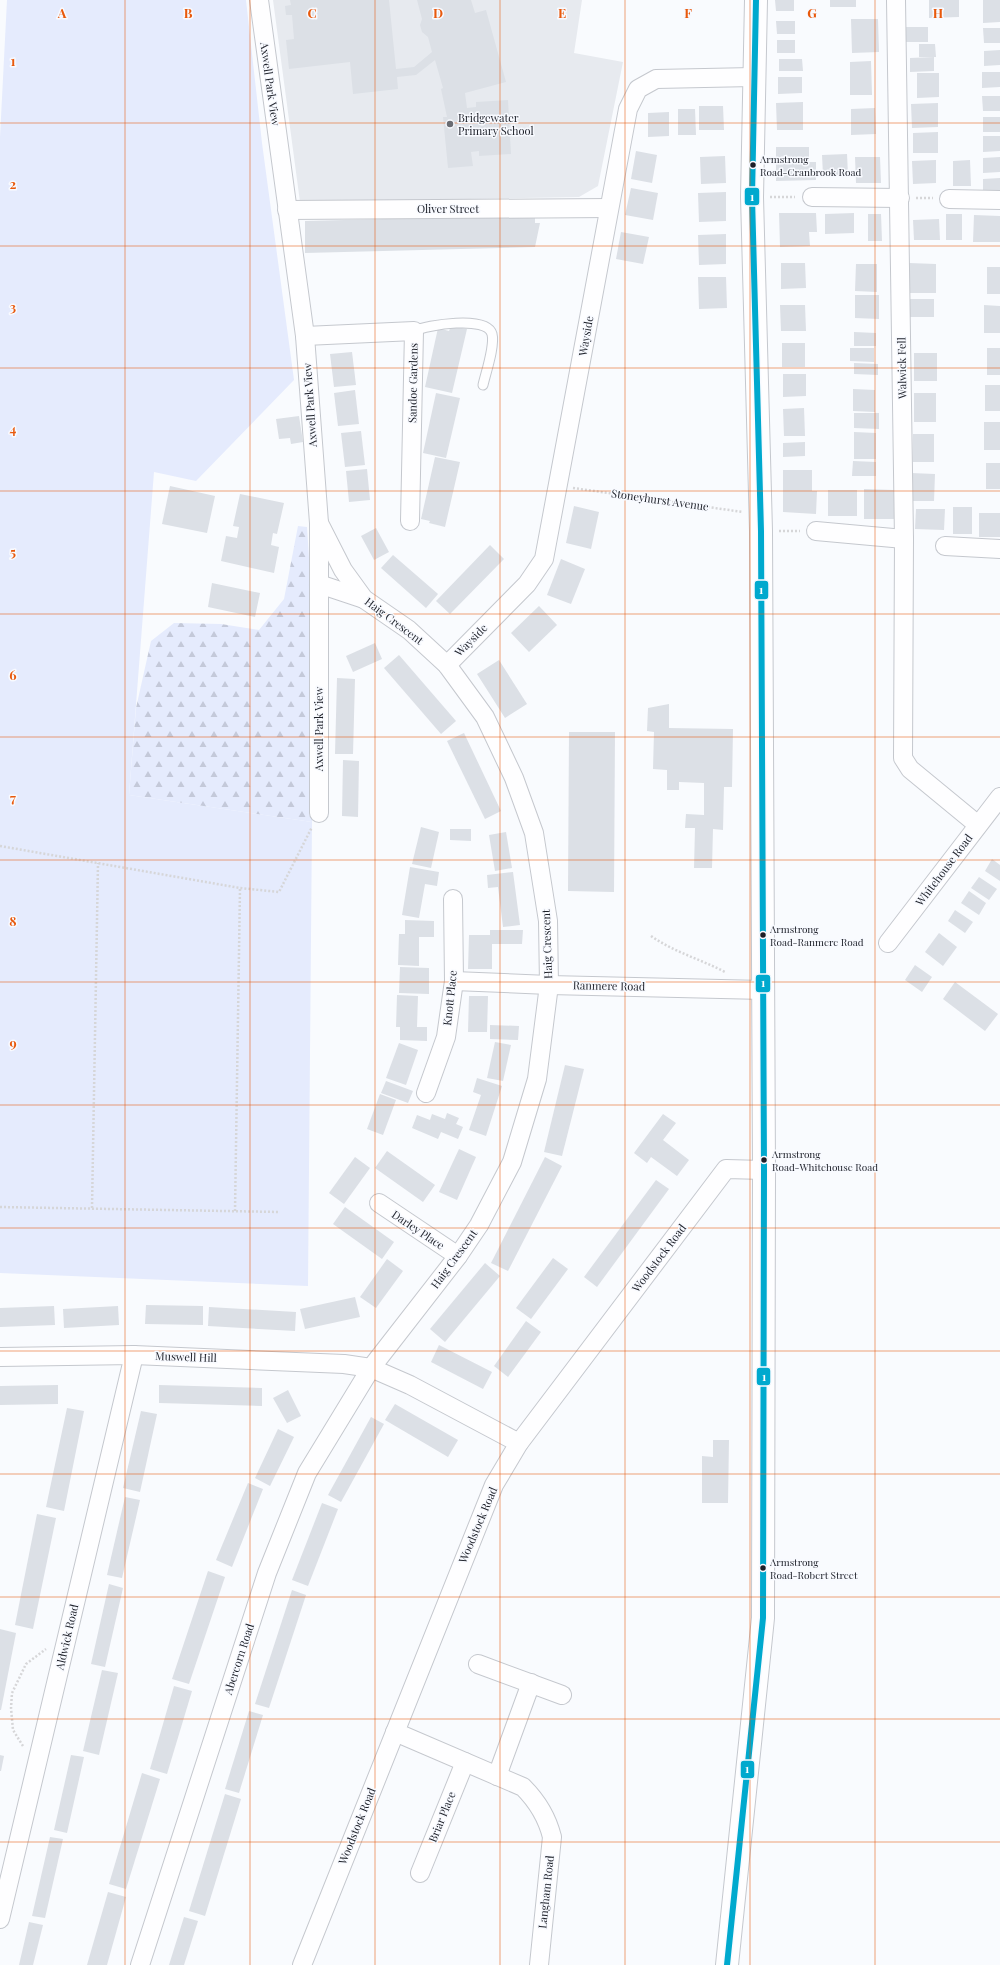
<svg xmlns="http://www.w3.org/2000/svg" width="1000" height="1965" font-family="'Playfair Display',serif">
<style>
.built{fill:#e7eaef}
.green{fill:#e5ebfd}
.forest{fill:url(#forest-firs)}
.building{fill:#dce0e6}
.lines{fill:none;stroke-linecap:round;stroke-linejoin:round}
.lane-casing{stroke:#c5c8ce;stroke-width:11}
.street-casing{stroke:#c5c8ce;stroke-width:20}
.secondary-casing{stroke:#c5c8ce;stroke-width:24}
.path{stroke:#d6d6d8;stroke-width:2.5;stroke-dasharray:2 2;stroke-linecap:butt}
.lane{stroke:#fefeff;stroke-width:9}
.street{stroke:#fefeff;stroke-width:18}
.secondary{stroke:#fefeff;stroke-width:22}
.bus-1-casing{stroke:#f8faff;stroke-width:9}
.bus-1{stroke:#00a9ce;stroke-width:6}
.grid{fill:none;stroke:#e8590c;stroke-width:1;stroke-opacity:0.55}
.poi-dot{fill:#696c73;stroke:#f8faff;stroke-width:1.5}
.bus-dot{fill:#1c1f28;stroke:#f8faff;stroke-width:1.5}
.labels{text-anchor:middle;stroke-width:3;stroke-linejoin:round;paint-order:stroke}
.bus-label{font-size:10px;fill:#1c1f28;stroke:#f8faff;text-anchor:start}
.street-label{font-size:11px;fill:#1c1f28;stroke:#f8faff}
.poi-label{font-size:11px;fill:#1c1f28;stroke:#f8faff;text-anchor:start}
.grid-label{font-size:13px;text-anchor:middle;font-weight:bold;fill:#e8590c;stroke:#f8faff;stroke-width:3;stroke-linejoin:round;paint-order:stroke}
.line-badge{stroke:#f8faff;stroke-width:1.5}
.badge-label{font-size:11px;text-anchor:middle;font-weight:bold;fill:#fff}
</style>
<defs>
<pattern id="forest-firs" width="22" height="20" patternUnits="userSpaceOnUse"><rect width="22" height="20" fill="#e5ebfd"/><path d="M5 1l3.5 6h-7zM16 11l3.5 6h-7z" fill="#c4c9d9"/></pattern>
</defs>
<rect width="100%" height="100%" fill="#f9fbfe"/>
<!-- built -->
<path class="built" d="M273 0H582L574 53 623 62 598 186 579 197 300 202Z"/>
<!-- green -->
<path class="green" d="M7 0H246L262 143 294 380 196 481 154 472 129 795 312 822 308 1286 0 1273V137Z"/>
<!-- forest -->
<path class="forest" d="M298 526 307 527 311 588 312 822 129 795 136 708 151 641 174 623 221 624 259 630 284 599Z"/>
<!-- building -->
<g class="building">
<path d="M290 0H389L396 69 414 67 432 52 428 37 422 32 420 25 422 19 417 0H471L475 13 486 10 506 82 465 93 467 108 476 107V102L508 100 511 154 479 156V151L471 152 473 166 448 168 443 117H447L441 89 443 88 435 60 416 75 397 77 398 89 353 94 350 62 289 69 286 40 294 39 292 15H286L285 6 291 5Z"/>
<path d="M775 0H794V11H776Z"/>
<rect x="830" y="0" width="26" height="7"/>
<path d="M929 0H959V17L929 18Z"/>
<path d="M983 0H1000V22L983 23Z"/>
<path d="M851 19H878L879 52 852 53Z"/>
<path d="M776 21H795V34H777Z"/>
<rect x="902" y="27" width="26" height="15"/>
<path d="M983 28H1000V43H984Z"/>
<rect x="777" y="40" width="18" height="13"/>
<path d="M919 44H935L936 57H919Z"/>
<path d="M1000 50V65L984 66V51Z"/>
<path d="M934 57V71L910 72V58Z"/>
<path d="M779 59H802L803 71H779Z"/>
<path d="M871 61 872 95H850V62Z"/>
<path d="M982 72H1000V87L982 88Z"/>
<path d="M917 73H939V97L917 98Z"/>
<path d="M778 77H802V93L778 94Z"/>
<path d="M982 96H1000V111H983Z"/>
<path d="M803 102V130H777L776 103Z"/>
<path d="M938 103V127L912 128 911 104Z"/>
<path d="M699 106H723L724 130H699Z"/>
<path d="M875 108 876 134 851 135V109Z"/>
<path d="M678 109H695L696 135H678Z"/>
<path d="M669 112V136L648 137V113Z"/>
<rect x="983" y="117" width="17" height="15"/>
<path d="M938 132V153H913V133Z"/>
<path d="M983 136H1000V151L983 152Z"/>
<path d="M776 147H809V162H816V180L776 181Z"/>
<path d="M636 151 657 155 652 183 631 179Z"/>
<path d="M847 154 848 175H823L822 155Z"/>
<path d="M725 156 726 183 701 184 700 157Z"/>
<path d="M855 157H880L881 183H856Z"/>
<path d="M1000 157V172L983 173V158Z"/>
<path d="M936 160V183L913 184 912 161Z"/>
<path d="M970 160 971 186H953V161Z"/>
<path d="M1000 178V193L983 194V179Z"/>
<path d="M631 188 658 193 653 220 625 215Z"/>
<path d="M726 192V221L699 222 698 193Z"/>
<path d="M779 213H816L817 232H809L810 246 780 247Z"/>
<path d="M854 213V233L825 234V214Z"/>
<path d="M868 214H881L882 241H868Z"/>
<rect x="946" y="214" width="16" height="26"/>
<path d="M535 215V223H540L535 247 305 253V221Z"/>
<path d="M974 215 1000 216V242H973Z"/>
<path d="M939 219 940 240H914L913 220Z"/>
<path d="M621 232 649 237 643 264 616 259Z"/>
<path d="M726 234V264L699 265 698 235Z"/>
<path d="M781 263H805L806 288 781 289Z"/>
<path d="M909 263 936 264V293H909Z"/>
<path d="M856 264H877V292L855 291Z"/>
<rect x="987" y="267" width="13" height="27"/>
<path d="M698 277H726L727 308 699 309Z"/>
<path d="M855 295H879V319L855 318Z"/>
<rect x="908" y="299" width="26" height="18"/>
<path d="M780 305H805L806 331H781Z"/>
<path d="M984 305 1000 306V333H984Z"/>
<path d="M451 326 467 329 452 393 425 387 438 328 449 331Z"/>
<path d="M854 332 876 333V346H854Z"/>
<rect x="782" y="343" width="23" height="24"/>
<path d="M850 348H874V362L850 361Z"/>
<rect x="987" y="348" width="13" height="27"/>
<path d="M352 352 356 385 334 387 330 354Z"/>
<rect x="914" y="353" width="23" height="28"/>
<path d="M854 363 878 364V375L854 374Z"/>
<path d="M783 374H806V396L783 397Z"/>
<rect x="985" y="385" width="15" height="26"/>
<path d="M853 389 875 390V412L853 411Z"/>
<path d="M355 390 359 424 338 426 334 393Z"/>
<path d="M436 393 460 398 446 458 423 453Z"/>
<rect x="914" y="393" width="22" height="29"/>
<path d="M804 408 805 436H784L783 409Z"/>
<path d="M854 413H879V429L854 428Z"/>
<path d="M299 416 303 442 291 444 290 438 279 439 276 419Z"/>
<rect x="984" y="422" width="16" height="28"/>
<path d="M361 431 365 465 345 467 341 433Z"/>
<path d="M854 432 876 433V459H854Z"/>
<rect x="913" y="434" width="21" height="28"/>
<path d="M805 442V456L783 457V443Z"/>
<path d="M435 457 460 462 445 527 429 523 430 521 421 519Z"/>
<path d="M853 461 876 462V476H852Z"/>
<rect x="986" y="463" width="14" height="26"/>
<path d="M367 469 370 500 349 502 346 471Z"/>
<path d="M783 470H812V491H817L816 514 783 512Z"/>
<path d="M911 473 935 474 934 501H911Z"/>
<path d="M170 486 215 496 207 533 162 524Z"/>
<path d="M864 489 894 490V519H864Z"/>
<rect x="828" y="490" width="29" height="26"/>
<path d="M240 494 284 503 277 534 273 533 271 545 279 547 274 573 221 561 226 536 237 538 239 527 233 526Z"/>
<path d="M574 506 599 512 591 549 566 543Z"/>
<rect x="953" y="507" width="19" height="27"/>
<path d="M916 509H945L944 530 915 529Z"/>
<rect x="979" y="513" width="21" height="24"/>
<path d="M376 528 389 552 374 560 361 536Z"/>
<path d="M490 545 504 559 450 614 436 601Z"/>
<path d="M393 555 438 594 426 608 381 568Z"/>
<path d="M561 559 585 569 571 604 547 595Z"/>
<path d="M212 583 260 593 255 617 208 607Z"/>
<path d="M539 606 557 625 529 652 511 633Z"/>
<path d="M375 643 382 659 353 672 346 656Z"/>
<path d="M399 655 456 721 441 734 384 668Z"/>
<path d="M499 660 527 704 505 718 477 674Z"/>
<path d="M337 678 355 679 353 754H335Z"/>
<path d="M669 704V728L733 729 732 787H724L723 830 713 829 712 868H694L695 828H685L686 814 704 815V783L679 782V790H667V770L653 769 654 732 647 731 648 708Z"/>
<path d="M569 732H615L614 892 568 891Z"/>
<path d="M464 733 501 811 485 819 447 741Z"/>
<path d="M343 760 359 761 358 817 342 816Z"/>
<path d="M421 827 439 832 431 868 412 864Z"/>
<path d="M450 829H471V841L450 840Z"/>
<path d="M506 832 512 868 495 871 489 835Z"/>
<path d="M992 859 1000 865V881L985 871Z"/>
<path d="M410 867 439 872 437 886 425 884 419 918 402 915Z"/>
<path d="M513 872 520 925 503 927 498 887 488 888 487 875Z"/>
<path d="M979 877 997 889 989 900 971 888Z"/>
<path d="M969 891 986 903 979 915 961 903Z"/>
<path d="M955 910 973 922 965 933 948 921Z"/>
<path d="M405 920 434 921V937H419V966L398 965 399 934H405Z"/>
<path d="M490 930H523L522 944H492V969H468L469 935H490Z"/>
<path d="M939 933 957 947 943 966 925 952Z"/>
<path d="M915 965 932 977 922 992 905 980Z"/>
<path d="M400 967 429 968V994L399 993Z"/>
<path d="M955 982 998 1014 985 1031 943 999Z"/>
<path d="M397 995 418 996 417 1027H427V1041L400 1040V1027H396Z"/>
<path d="M469 996H488L487 1032H468Z"/>
<path d="M490 1025 519 1026 518 1040 490 1039Z"/>
<path d="M495 1042 511 1045 503 1081 487 1078Z"/>
<path d="M399 1043 418 1050 406 1085 386 1078Z"/>
<path d="M565 1065 584 1069 562 1156 544 1152Z"/>
<path d="M477 1078 502 1086 486 1136 469 1130 481 1095 473 1092Z"/>
<path d="M386 1081 413 1091 408 1103 381 1093Z"/>
<path d="M380 1094 396 1100 383 1135 367 1129Z"/>
<path d="M447 1113 459 1118 456 1124 463 1127 458 1139 441 1132 438 1139 412 1128 417 1115 430 1120 432 1114 445 1119Z"/>
<path d="M663 1114 676 1123 663 1140 689 1160 677 1176 651 1157 647 1163 634 1153Z"/>
<path d="M459 1149 476 1157 457 1200 439 1192Z"/>
<path d="M387 1151 435 1185 423 1202 375 1168Z"/>
<path d="M355 1157 370 1168 344 1204 329 1193Z"/>
<path d="M545 1157 562 1166 508 1271 491 1263Z"/>
<path d="M656 1180 669 1189 597 1287 584 1277Z"/>
<path d="M345 1207 394 1242 382 1259 333 1224Z"/>
<path d="M553 1258 568 1269 531 1319 516 1308Z"/>
<path d="M387 1259 403 1271 376 1308 360 1297Z"/>
<path d="M485 1263 500 1276 445 1342 430 1329Z"/>
<path d="M355 1297 360 1317 305 1329 300 1309Z"/>
<path d="M146 1305 203 1306V1325L145 1324Z"/>
<path d="M54 1306 55 1325 0 1327V1308Z"/>
<path d="M118 1306 119 1325 64 1328 63 1309Z"/>
<path d="M209 1307 296 1312 295 1331 208 1326Z"/>
<path d="M526 1321 541 1332 508 1377 494 1366Z"/>
<path d="M439 1345 492 1372 483 1389 431 1362Z"/>
<path d="M58 1385V1404L0 1405V1386Z"/>
<path d="M159 1385 262 1388V1406L159 1403Z"/>
<path d="M288 1390 301 1416 287 1423 273 1398Z"/>
<path d="M395 1404 458 1440 448 1457 385 1420Z"/>
<path d="M67 1408 84 1411 64 1511 46 1507Z"/>
<path d="M141 1411 157 1414 140 1492 123 1488Z"/>
<path d="M371 1417 384 1424 341 1502 328 1495Z"/>
<path d="M278 1429 294 1437 270 1486 255 1478Z"/>
<path d="M713 1440H729L728 1503H702V1456L713 1457Z"/>
<path d="M248 1483 263 1489 232 1567 216 1560Z"/>
<path d="M125 1497 140 1500 122 1578 107 1575Z"/>
<path d="M322 1503 338 1509 308 1586 292 1580Z"/>
<path d="M37 1514 56 1518 33 1629 15 1625Z"/>
<path d="M208 1571 225 1577 189 1684 172 1679Z"/>
<path d="M109 1584 123 1588 105 1667 91 1664Z"/>
<path d="M292 1590 306 1595 269 1708 255 1704Z"/>
<path d="M0 1629 16 1633 1 1710H0Z"/>
<path d="M102 1670 118 1673 99 1755 83 1751Z"/>
<path d="M174 1686 192 1691 167 1774 150 1769Z"/>
<path d="M249 1711 263 1715 239 1793 225 1789Z"/>
<path d="M0 1755 4 1756 1 1771H0Z"/>
<path d="M71 1755 84 1757 67 1833 54 1830Z"/>
<path d="M142 1773 160 1779 126 1889 109 1884Z"/>
<path d="M225 1794 241 1799 205 1916 189 1911Z"/>
<path d="M50 1837 63 1839 45 1918 32 1916Z"/>
<path d="M108 1892 126 1897 107 1965H87Z"/>
<path d="M184 1917 198 1921 184 1965H169Z"/>
<path d="M29 1922 43 1925 33 1965H19Z"/>
</g>
<g class="lines">
<!-- lane casing -->
<g class="lane-casing">
<path id="lane" d="M414 331C427 325 487 315 492 334 495 346 486 372 483 385"/>
</g>
<!-- street casing -->
<g class="street-casing">
<g id="street">
<path d="M259 0 305 336 319 523V813"/>
<path d="M896 0 904 539 903 758 910 769 978 825"/>
<path d="M812 197 900 198"/>
<path d="M949 199 1000 200"/>
<path d="M287 210 609 208"/>
<path d="M305 336 414 331 410 521"/>
<path d="M816 531 904 539"/>
<path d="M945 546 1000 549"/>
<path d="M319 584 364 599"/>
<path d="M447 665 527 584 544 559 628 109 638 89 656 79 753 77"/>
<path d="M888 943 1000 797"/>
<path d="M454 981 549 985 764 990"/>
<path d="M426 1093 446 1037 454 981 453 899"/>
<path d="M379 1203 458 1256"/>
<path d="M0 1357 134 1355 344 1364 371 1368 410 1385 519 1443"/>
<path d="M478 1664 562 1695"/>
<path d="M395 1732 523 1787C538 1802 547 1817 552 1837L539 1965"/>
<path d="M497 1776 531 1683"/>
<path d="M420 1873 465 1762"/>
<path d="M0 1919 134 1355"/>
<path d="M140 1965 267 1573 307 1473 371 1368 458 1256 479 1225 512 1162 537 1079 549 985 548 921 534 833 514 778 485 717 447 665 409 630 364 599 343 570 319 523"/>
<path d="M302 1965 494 1485 519 1443 726 1169 764 1170"/>
</g>
</g>
<!-- secondary casing -->
<g class="secondary-casing">
<path id="secondary" d="M727 1965 763 1618 764 1170 761 531 752 197 756 0"/>
</g>
<!-- path -->
<g class="path">
<path d="M770 197H795"/>
<path d="M916 198H933"/>
<path d="M573 488 743 512"/>
<path d="M779 531H800"/>
<path d="M0 846 240 888 279 892 312 827"/>
<path d="M651 936C674 952 700 959 725 972"/>
<path d="M0 1207 280 1212"/>
<path d="M92 1208 98 863"/>
<path d="M235 1211 240 888"/>
<path d="M23 1746 13 1730 11 1708 12 1693 26 1664 46 1649"/>
</g>
<!-- lane -->
<use href="#lane" class="lane"/>
<!-- street -->
<use href="#street" class="street"/>
<!-- secondary -->
<use href="#secondary" class="secondary"/>
<!-- bus-1 casing -->
<g class="bus-1-casing">
<path id="bus-1" d="M727 1965 763 1618 764 1170 761 531 752 197 756 0"/>
</g>
<!-- bus-1 -->
<use href="#bus-1" class="bus-1"/>
</g>
<!-- grid -->
<path class="grid" d="M125 0V1965M250 0V1965M375 0V1965M500 0V1965M625 0V1965M750 0V1965M875 0V1965M0 123H1000M0 246H1000M0 368H1000M0 491H1000M0 614H1000M0 737H1000M0 860H1000M0 982H1000M0 1105H1000M0 1228H1000M0 1351H1000M0 1474H1000M0 1597H1000M0 1719H1000M0 1842H1000"/>
<!-- markers -->
<circle class="poi-dot" cx="450" cy="124" r="4"/>
<g class="bus-dot">
<circle cx="753" cy="165" r="3.5"/>
<circle cx="763" cy="935" r="3.5"/>
<circle cx="764" cy="1160" r="3.5"/>
<circle cx="763" cy="1568" r="3.5"/>
</g>
<g class="labels">
<!-- bus labels -->
<g class="bus-label">
<text x="760" y="163">Armstrong<tspan x="760" dy="13">Road-Cranbrook Road</tspan></text>
<text x="770" y="933">Armstrong<tspan x="770" dy="13">Road-Ranmere Road</tspan></text>
<text x="772" y="1158">Armstrong<tspan x="772" dy="13">Road-Whitehouse Road</tspan></text>
<text x="770" y="1566">Armstrong<tspan x="770" dy="13">Road-Robert Street</tspan></text>
</g>
<!-- street labels -->
<g class="street-label">
<text transform="translate(270 84) rotate(82)" y="4">Axwell Park View</text>
<text x="448" y="213">Oliver Street</text>
<text transform="translate(586 336) rotate(-80)" y="4">Wayside</text>
<text transform="translate(902 368) rotate(-91)" y="4">Walwick Fell</text>
<text transform="translate(413 383) rotate(-89)" y="4">Sandoe Gardens</text>
<text transform="translate(310 405) rotate(-94)" y="4">Axwell Park View</text>
<text transform="translate(660 500) rotate(8)" y="4">Stoneyhurst Avenue</text>
<text transform="translate(394 621) rotate(37)" y="4">Haig Crescent</text>
<text transform="translate(471 640) rotate(-45)" y="4">Wayside</text>
<text transform="translate(319 729) rotate(-90)" y="4">Axwell Park View</text>
<text transform="translate(944 870) rotate(-53)" y="4">Whitehouse Road</text>
<text transform="translate(547 944) rotate(-92)" y="4">Haig Crescent</text>
<text transform="translate(609 986) rotate(1)" y="4">Ranmere Road</text>
<text transform="translate(450 998) rotate(-84)" y="4">Knott Place</text>
<text transform="translate(418 1230) rotate(34)" y="4">Darley Place</text>
<text transform="translate(659 1258) rotate(-53)" y="4">Woodstock Road</text>
<text transform="translate(454 1259) rotate(-54)" y="4">Haig Crescent</text>
<text transform="translate(186 1357) rotate(2)" y="4">Muswell Hill</text>
<text transform="translate(478 1525) rotate(-67)" y="4">Woodstock Road</text>
<text transform="translate(67 1637) rotate(-77)" y="4">Aldwick Road</text>
<text transform="translate(239 1659) rotate(-72)" y="4">Abercorn Road</text>
<text transform="translate(442 1817) rotate(-68)" y="4">Briar Place</text>
<text transform="translate(357 1826) rotate(-68)" y="4">Woodstock Road</text>
<text transform="translate(546 1892) rotate(-84)" y="4">Langham Road</text>
</g>
<!-- poi labels -->
<g class="poi-label">
<text x="458" y="122">Bridgewater<tspan x="458" dy="13">Primary School</tspan></text>
</g>
</g>
<g class="grid-label">
<text x="62" y="18">A</text>
<text x="188" y="18">B</text>
<text x="312" y="18">C</text>
<text x="438" y="18">D</text>
<text x="562" y="18">E</text>
<text x="688" y="18">F</text>
<text x="812" y="18">G</text>
<text x="938" y="18">H</text>
<text x="13" y="66">1</text>
<text x="13" y="189">2</text>
<text x="13" y="312">3</text>
<text x="13" y="434">4</text>
<text x="13" y="557">5</text>
<text x="13" y="680">6</text>
<text x="13" y="803">7</text>
<text x="13" y="926">8</text>
<text x="13" y="1048">9</text>
</g>
<g class="line-badge">
<rect x="744" y="187" width="16" height="19" rx="4" fill="#00a9ce"/>
<rect x="754" y="580" width="15" height="20" rx="4" fill="#00a9ce"/>
<rect x="755" y="974" width="16" height="19" rx="4" fill="#00a9ce"/>
<rect x="756" y="1367" width="15" height="19" rx="4" fill="#00a9ce"/>
<rect x="740" y="1760" width="15" height="19" rx="4" fill="#00a9ce"/>
</g>
<g class="badge-label">
<text x="752" y="201">1</text>
<text x="761" y="594">1</text>
<text x="763" y="987">1</text>
<text x="764" y="1381">1</text>
<text x="747" y="1773">1</text>
</g>
</svg>
